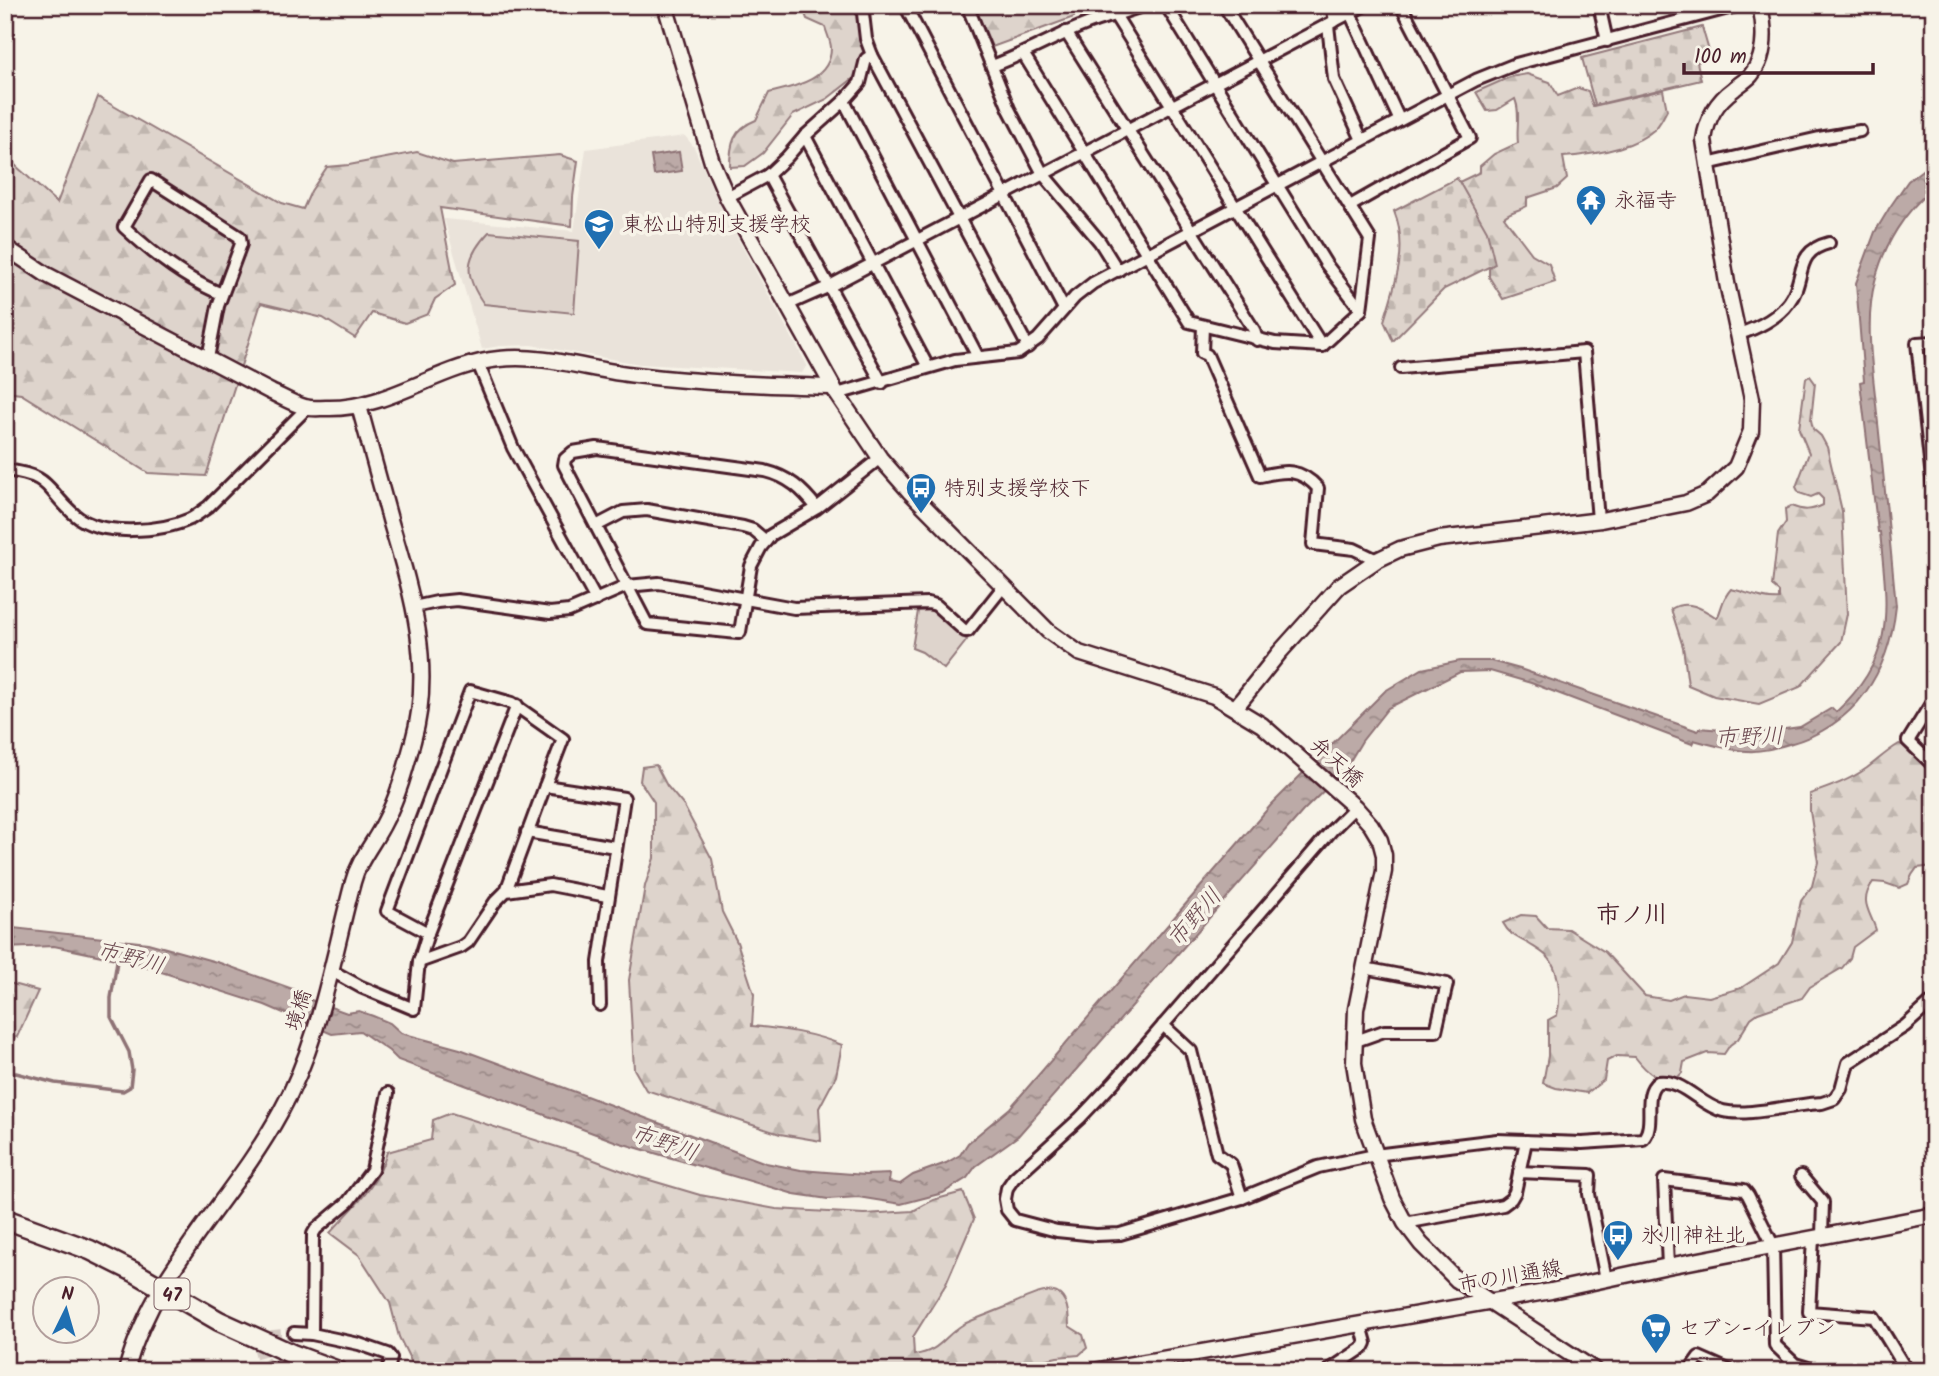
<svg xmlns="http://www.w3.org/2000/svg" width="1939" height="1376" font-family="Kalam,'Klee One',sans-serif">
<style>
.built{fill:#eae3da}
.forest{fill:url(#forest-firs);stroke:#947a7c;stroke-width:2}
.cemetery{fill:url(#cemetery-stones);stroke:#947a7c;stroke-width:2}
.park{fill:#ded4cc;stroke:#947a7c;stroke-width:2}
.water{fill:url(#water-ripples);stroke:#8e7275;stroke-width:2}
.lines{fill:none;stroke-linecap:round;stroke-linejoin:round}
.stream{stroke:#8e7275;stroke-width:3.5}
.minor-tunnel{stroke:#d4c9c2;stroke-width:10;stroke-dasharray:10 5;stroke-linecap:butt}
.minor-casing{stroke:#4a1f2b;stroke-width:16}
.tertiary-casing{stroke:#4a1f2b;stroke-width:19}
.primary-casing{stroke:#4a1f2b;stroke-width:23}
.minor{stroke:#f7f3e8;stroke-width:10}
.tertiary{stroke:#f7f3e8;stroke-width:14}
.primary{stroke:#f7f3e8;stroke-width:18}
.labels{text-anchor:middle;stroke-width:7;stroke-linejoin:round;paint-order:stroke}
.shield{fill:#f7f3e8;stroke:#7e5f64;stroke-width:2}
.shield-label{font-size:19px;font-weight:bold;fill:#4a1f2b}
.poi-label{font-size:21px;fill:#4a1f2b;stroke:#f7f3e8;text-anchor:start}
.street-label{font-size:21px;fill:#4a1f2b;stroke:#f7f3e8}
.water-label{font-size:23px;font-style:italic;fill:#6c4950;stroke:#f7f3e8}
.quarter-label{font-size:24px;font-weight:bold;fill:#4a1f2b;stroke:#f7f3e8}
</style>
<defs>
<pattern id="forest-firs" width="22" height="20" patternUnits="userSpaceOnUse" patternTransform="scale(1.75)"><rect width="22" height="20" fill="#ded4cc"/><path d="M5 1l3.5 6h-7zM16 11l3.5 6h-7z" fill="#c0b6af"/></pattern>
<pattern id="cemetery-stones" width="16" height="16" patternUnits="userSpaceOnUse" patternTransform="scale(1.75)"><rect width="16" height="16" fill="#ded4cc"/><path d="M2 7V4a2 2 0 0 1 4 0v3zM10 15v-3a2 2 0 0 1 4 0v3z" fill="#c0b6af"/></pattern>
<pattern id="water-ripples" width="26" height="14" patternUnits="userSpaceOnUse" patternTransform="scale(1.75)"><rect width="26" height="14" fill="#bcaaa7"/><path d="M2 4q2-2 4 0t4 0M15 11q2-2 4 0t4 0" fill="none" stroke="#9b8a88"/></pattern>
</defs>
<rect width="100%" height="100%" fill="#f7f3e8"/>
<filter id="ink" filterUnits="userSpaceOnUse"><feTurbulence type="fractalNoise" baseFrequency=".0143" numOctaves="2"/><feDisplacementMap in="SourceGraphic" scale="14" xChannelSelector="R" yChannelSelector="G"/><feConvolveMatrix kernelMatrix="1 2 1 2 8 2 1 2 1" color-interpolation-filters="sRGB"/></filter>
<g filter="url(#ink)">
<!-- built -->
<path class="built" d="M685 136 694 147 721 208 807 365 802 373 640 364 531 345 500 346 482 349 444 219 574 231 586 149Z"/>
<!-- forest -->
<g class="forest">
<path d="M802 5H854L867 54 855 77 827 99 793 115 763 153 745 166 730 167C730 144 733 129 756 120L769 93C794 87 831 80 831 48 831 42 827 34 825 27L807 19Z"/>
<path d="M974 5H1074L1076 10 1074 17 992 47Z"/>
<path d="M1527 74 1550 82 1558 96 1578 88 1588 91 1593 106 1663 90 1667 110C1664 116 1660 124 1655 129 1633 149 1591 155 1563 157L1567 179 1557 188 1527 198V206C1519 211 1512 210 1504 217L1532 254 1549 264 1555 282 1503 299 1489 277V269L1493 264 1459 182 1480 172V166L1494 154 1518 143C1516 128 1521 113 1515 99L1497 110 1487 111 1476 92 1510 77Z"/>
<path d="M98 97 282 203 303 209 311 191 327 167 349 165 417 152 453 164 560 155 578 161 573 197 572 226 440 208 455 285 435 299 428 314 405 323 372 313 355 338 323 318 261 303 206 476 148 473 21 394 5 392V156L57 203Z"/>
<path d="M1810 376 1815 383 1811 420 1813 429 1821 436 1827 447 1842 511 1847 614 1841 642 1800 687 1759 704 1714 696 1688 685 1683 647 1671 609C1687 599 1702 608 1717 618 1723 607 1721 600 1731 589 1746 592 1765 601 1779 599V592L1772 586 1778 534 1786 522 1785 509 1791 506C1803 511 1811 511 1823 505V499L1818 494 1811 497 1799 493 1796 487 1809 453 1799 429 1806 378Z"/>
<path d="M1899 744 1908 747 1934 772V866L1917 868 1912 875 1908 884 1899 888 1885 883 1873 882C1859 902 1869 909 1876 930L1853 947 1850 958 1842 968 1810 987 1802 998 1758 1013 1751 1018 1738 1039 1730 1045 1724 1054 1707 1053 1684 1062 1682 1073 1677 1078C1653 1077 1650 1076 1635 1057L1617 1056 1607 1061 1604 1080 1587 1093 1556 1088 1543 1083 1548 1056V1020L1557 1015C1561 999 1560 976 1551 961 1547 954 1535 948 1529 944 1517 937 1510 936 1503 923L1521 915 1536 916 1547 928 1568 929 1605 952 1645 996 1669 1000 1684 994 1709 997 1741 988 1779 963 1792 942 1801 901 1812 886 1818 862 1810 811V794C1830 787 1850 780 1867 768 1878 760 1887 751 1899 744Z"/>
<path d="M656 765 667 786 684 806 712 859 722 912 737 942 754 994 752 1026C783 1029 813 1033 842 1045L836 1076 819 1108 821 1141 780 1134 646 1090 634 1069 629 980 645 886 654 858V802L640 781 642 767Z"/>
<path d="M5 982 38 991 17 1037 5 1040Z"/>
<path d="M451 1113 576 1153 636 1176 700 1195 776 1209 864 1214 913 1211 933 1200 963 1192 974 1219 946 1284 913 1337 914 1355C942 1351 943 1336 964 1324 979 1317 995 1312 1010 1305 1041 1291 1069 1276 1069 1326L1083 1335 1087 1348 1079 1355 1057 1357 998 1371 415 1369 399 1337 390 1303 359 1255 330 1233C354 1206 377 1188 387 1152L431 1140 433 1120Z"/>
</g>
<!-- cemetery -->
<g class="cemetery">
<path d="M1702 27 1711 58 1697 62 1701 80 1595 105 1582 58Z"/>
<path d="M1457 178 1487 231 1495 264 1444 289 1393 341 1384 321C1395 285 1409 248 1394 211Z"/>
</g>
<!-- park -->
<g class="park">
<path d="M489 232 579 241 574 313 484 304C463 275 465 257 489 232Z"/>
<path d="M931 610 967 640 944 669 922 652 912 648 918 611Z"/>
</g>
<!-- water -->
<g class="water">
<path d="M679 152 682 171 654 175 651 156Z"/>
<path d="M1934 161V187C1905 211 1884 244 1875 281 1864 323 1873 371 1877 414 1884 478 1890 542 1896 606 1889 672 1856 726 1789 744 1775 748 1761 752 1747 751 1729 750 1712 745 1694 740L1692 744 1531 683 1490 671 1460 672 1388 708 1362 741 1344 771 1303 811 1018 1136 976 1166 967 1178 943 1193 901 1204 858 1197 828 1199 794 1194 617 1142 398 1060 389 1051 360 1031 332 1034 265 1005 130 962 54 946 5 948V927L148 943 220 963 298 991 297 995 347 1013 359 1011 373 1016 390 1023 401 1033 460 1049 766 1163 801 1170 865 1175 890 1174 889 1182 900 1184 913 1175 946 1163 960 1155 968 1143 1010 1108 1271 805 1385 691 1422 669 1460 661H1491L1520 669 1698 731 1700 728 1756 733 1800 727 1832 708 1836 712C1898 655 1887 607 1880 532H1878L1860 382 1864 381 1856 283 1875 232 1890 207 1908 181Z"/>
</g>
<g class="lines">
<!-- stream -->
<path class="stream" d="M5 1074 16 1073 55 1083 123 1091 130 1087 132 1070 129 1052 111 1017V998L118 955"/>
<!-- minor-tunnel -->
<path class="minor-tunnel" d="M271 1368 261 1357 258 1346 264 1336 294 1333"/>
<!-- minor casing -->
<g class="minor-casing">
<g id="minor">
<path d="M862 5 866 39 872 55 1028 347"/>
<path d="M905 5 1064 309"/>
<path d="M967 5 1009 109 1043 174 1100 242 1118 271"/>
<path d="M1166 5 1326 264 1361 310"/>
<path d="M1332 5 1335 21"/>
<path d="M1599 5 1607 41"/>
<path d="M1350 13 1399 119"/>
<path d="M1115 15 1146 5"/>
<path d="M1328 25 1334 79 1362 140"/>
<path d="M1066 32 1254 330 1257 340"/>
<path d="M1024 55 1189 322 1275 343 1322 346 1361 310 1370 239 1227 10"/>
<path d="M992 66C1034 51 1071 26 1115 15L1322 346"/>
<path d="M844 101 978 357"/>
<path d="M805 136 928 367"/>
<path d="M1707 164 1819 138 1860 131"/>
<path d="M768 175 882 383"/>
<path d="M727 197 768 175 787 157 805 136 844 101 860 83 866 59 872 55"/>
<path d="M1350 206 1470 138 1401 5"/>
<path d="M787 305 830 286 1365 5"/>
<path d="M1203 326 1202 353 1207 355 1260 476C1284 471 1299 467 1318 488L1313 544 1354 549 1377 560"/>
<path d="M1739 334C1757 328 1777 319 1789 302 1807 278 1793 252 1829 243"/>
<path d="M1934 342 1917 343 1934 496"/>
<path d="M208 358 218 306 241 244 240 237 151 180 124 227C152 253 186 280 222 294"/>
<path d="M478 363 513 448 596 600"/>
<path d="M1401 368 1584 352 1598 520"/>
<path d="M837 394 955 360 1018 353 1038 339 1075 297 1093 283 1476 80 1516 64 1740 5"/>
<path d="M5 470C53 476 44 488 75 515 100 537 161 532 190 519 196 516 202 511 208 507L307 408"/>
<path d="M817 508C802 489 789 477 765 471L597 448 573 452 565 459 564 465 647 624 738 633 740 632 751 566 761 547 771 535 817 508 880 458"/>
<path d="M596 526 623 512 647 510 743 527 753 530 766 541"/>
<path d="M414 607 437 602 457 600 550 613 569 611 627 586 659 583 794 608 928 603 936 605 965 631H968L1003 587"/>
<path d="M1934 699 1908 741 1934 766"/>
<path d="M517 705 428 933 419 962 461 947 468 942 495 902 506 891 550 885 607 896"/>
<path d="M1355 807 1332 830 1114 1082 1080 1118 1014 1178 1007 1188 1005 1199 1007 1210 1015 1220 1057 1231 1096 1235 1120 1234 1242 1198 1318 1167 1375 1155 1497 1140 1582 1143 1643 1139C1657 1124 1641 1094 1658 1082 1683 1079 1699 1105 1723 1111 1748 1117 1794 1104 1822 1103L1834 1099 1841 1089 1848 1063 1905 1026 1934 1000"/>
<path d="M527 832 615 847"/>
<path d="M506 891 545 786"/>
<path d="M428 933 387 911 470 691 512 703 563 739 545 786 624 798 599 962 600 1005"/>
<path d="M332 971 361 987 414 1009 419 962"/>
<path d="M1163 1025 1191 1051 1217 1154 1231 1164 1242 1198"/>
<path d="M1353 1042 1384 1031H1436L1447 984 1364 968"/>
<path d="M1519 1172 1590 1175 1589 1194 1606 1279"/>
<path d="M1801 1176 1823 1202 1822 1236"/>
<path d="M1405 1223 1503 1205 1511 1199 1515 1192 1526 1141"/>
<path d="M1813 1238 1809 1312 1874 1317 1904 1366 1900 1371"/>
<path d="M1668 1266 1664 1180 1744 1190 1748 1195 1773 1245 1775 1345 1795 1364 1818 1371"/>
<path d="M294 1333 312 1334"/>
<path d="M271 1368 274 1371"/>
<path d="M388 1371 391 1358 388 1354 359 1344 312 1334 313 1234 316 1229 348 1202 372 1170 388 1093"/>
<path d="M1328 1371 1364 1347 1366 1343 1361 1325"/>
<path d="M1689 1371 1699 1357 1731 1371"/>
</g>
</g>
<!-- tertiary casing -->
<g class="tertiary-casing">
<g id="tertiary">
<path d="M665 5 712 162 727 197 837 394 880 458 909 491 1048 631 1079 653 1214 696 1262 725 1355 807 1371 825 1380 840 1384 855V871L1356 1009 1354 1063 1363 1119 1392 1198 1405 1223 1421 1244 1457 1280 1596 1371"/>
<path d="M5 247 47 275 271 392C282 397 293 404 305 407 311 409 319 408 326 408 388 410 439 365 499 359 546 354 589 370 636 375 701 383 766 385 832 387"/>
<path d="M1236 707 1279 653 1339 586 1377 560 1400 549 1439 539 1601 520 1686 503 1707 494 1736 467 1751 431 1752 399 1727 283 1704 140C1707 118 1716 102 1734 89 1739 84 1747 80 1751 75 1767 56 1765 28 1760 5"/>
<path d="M126 1371C154 1268 231 1203 280 1113 320 1042 332 960 353 882 359 859 375 842 385 821 398 797 406 767 413 741 434 667 412 594 391 523 380 484 370 445 359 406"/>
<path d="M1093 1371 1551 1291 1668 1266 1934 1215"/>
</g>
</g>
<!-- primary casing -->
<g class="primary-casing">
<path id="primary" d="M5 1219 90 1250 136 1273 219 1321 292 1354 338 1371"/>
</g>
<!-- minor -->
<use href="#minor" class="minor"/>
<!-- tertiary -->
<use href="#tertiary" class="tertiary"/>
<!-- primary -->
<use href="#primary" class="primary"/>
</g>
</g>
<!-- icons -->
<defs>
<g id="temple-pin" transform="scale(1.575)"><path d="M0 17L-7.5 6A9.5 9.5 0 1 1 7.5 6Z" fill="#1f6fb2" stroke="#f7f3e8"/><path d="M0-6L5-2H3V0L6.5 2.5H4V6H1.5V3h-3V6H-4V2.5H-6.5L-3 0V-2H-5Z" fill="#fff"/></g>
<g id="school-pin" transform="scale(1.575)"><path d="M0 17L-7.5 6A9.5 9.5 0 1 1 7.5 6Z" fill="#1f6fb2" stroke="#f7f3e8"/><path d="M0-5L7-2L0 1L-7-2ZM-4 1L0 2.5L4 1V4Q0 6-4 4Z" fill="#fff"/></g>
<g id="bus-pin" transform="scale(1.575)"><path d="M0 17L-7.5 6A9.5 9.5 0 1 1 7.5 6Z" fill="#1f6fb2" stroke="#f7f3e8"/><path d="M-5-6H5V4H4V6H2V4H-2V6H-4V4H-5ZM-3.5-4V0h7V-4ZM-3.5 1.2v1.5H-2V1.2ZM2 1.2v1.5H3.5V1.2Z" fill="#fff"/></g>
<g id="supermarket-pin" transform="scale(1.575)"><path d="M0 17L-7.5 6A9.5 9.5 0 1 1 7.5 6Z" fill="#1f6fb2" stroke="#f7f3e8"/><path d="M-6-5.5h2.5l.6 2H6L4.5 2H-2.5L-4.4-4H-6ZM-1.5 3.2a1.3 1.3 0 1 0 .1 0ZM3 3.2a1.3 1.3 0 1 0 .1 0Z" fill="#fff"/></g>
</defs>
<g fill-rule="evenodd">
<use href="#temple-pin" x="1591" y="200"/>
<use href="#school-pin" x="599" y="224"/>
<use href="#bus-pin" x="921" y="488"/>
<use href="#bus-pin" x="1618" y="1235"/>
<use href="#supermarket-pin" x="1656" y="1328"/>
</g>
<g class="labels">
<!-- shield labels -->
<rect class="shield" x="154.5" y="1278.5" width="35" height="31" rx="5"/>
<g class="shield-label">
<text x="172" y="1301">47</text>
</g>
<!-- poi labels -->
<g class="poi-label">
<text x="1614" y="207">永福寺</text>
<text x="622" y="231">東松山特別支援学校</text>
<text x="944" y="495">特別支援学校下</text>
<text x="1641" y="1242">氷川神社北</text>
<text x="1679" y="1335">セブン-イレブン</text>
</g>
<!-- street labels -->
<g class="street-label">
<text transform="translate(1337 762) rotate(42)" y="7">弁天橋</text>
<text transform="translate(298 1010) rotate(-73)" y="7">境橋</text>
<text transform="translate(1510 1276) rotate(-10)" y="7">市の川通線</text>
</g>
<!-- water labels -->
<g class="water-label">
<text transform="translate(1749 736) rotate(-2)" y="8">市野川</text>
<text transform="translate(1194 917) rotate(-49)" y="8">市野川</text>
<text transform="translate(131 957) rotate(15)" y="8">市野川</text>
<text transform="translate(665 1142) rotate(19)" y="8">市野川</text>
</g>
<!-- quarter labels -->
<g class="quarter-label">
<text x="1632" y="922">市ノ川</text>
</g>
</g>
<!-- margin -->
<rect width="1939" height="1376" fill="none" stroke="#f7f3e8" stroke-width="28"/>
<rect x="14" y="14" width="1911" height="1348" fill="none" stroke="#4a1f2b" stroke-width="2.5" filter="url(#ink)"/>
<!-- north arrow -->
<g transform="translate(66 1310) rotate(5)"><circle r="33" fill="#f7f3e8" stroke="#b29e9c" stroke-width="2"/>
<path d="M0-5L12 26L0 18L-12 26Z" fill="#1f6fb2"/>
<text y="-10" font-size="19" font-weight="bold" text-anchor="middle" fill="#4a1f2b">N</text>
</g>
<!-- scale -->
<path d="M1684 63v10h189v-10" fill="none" stroke="#4a1f2b" stroke-width="3.5"/>
<text x="1694" y="63" font-size="21" fill="#4a1f2b" stroke="#f7f3e8" stroke-width="5" paint-order="stroke">100 m</text>
</svg>
